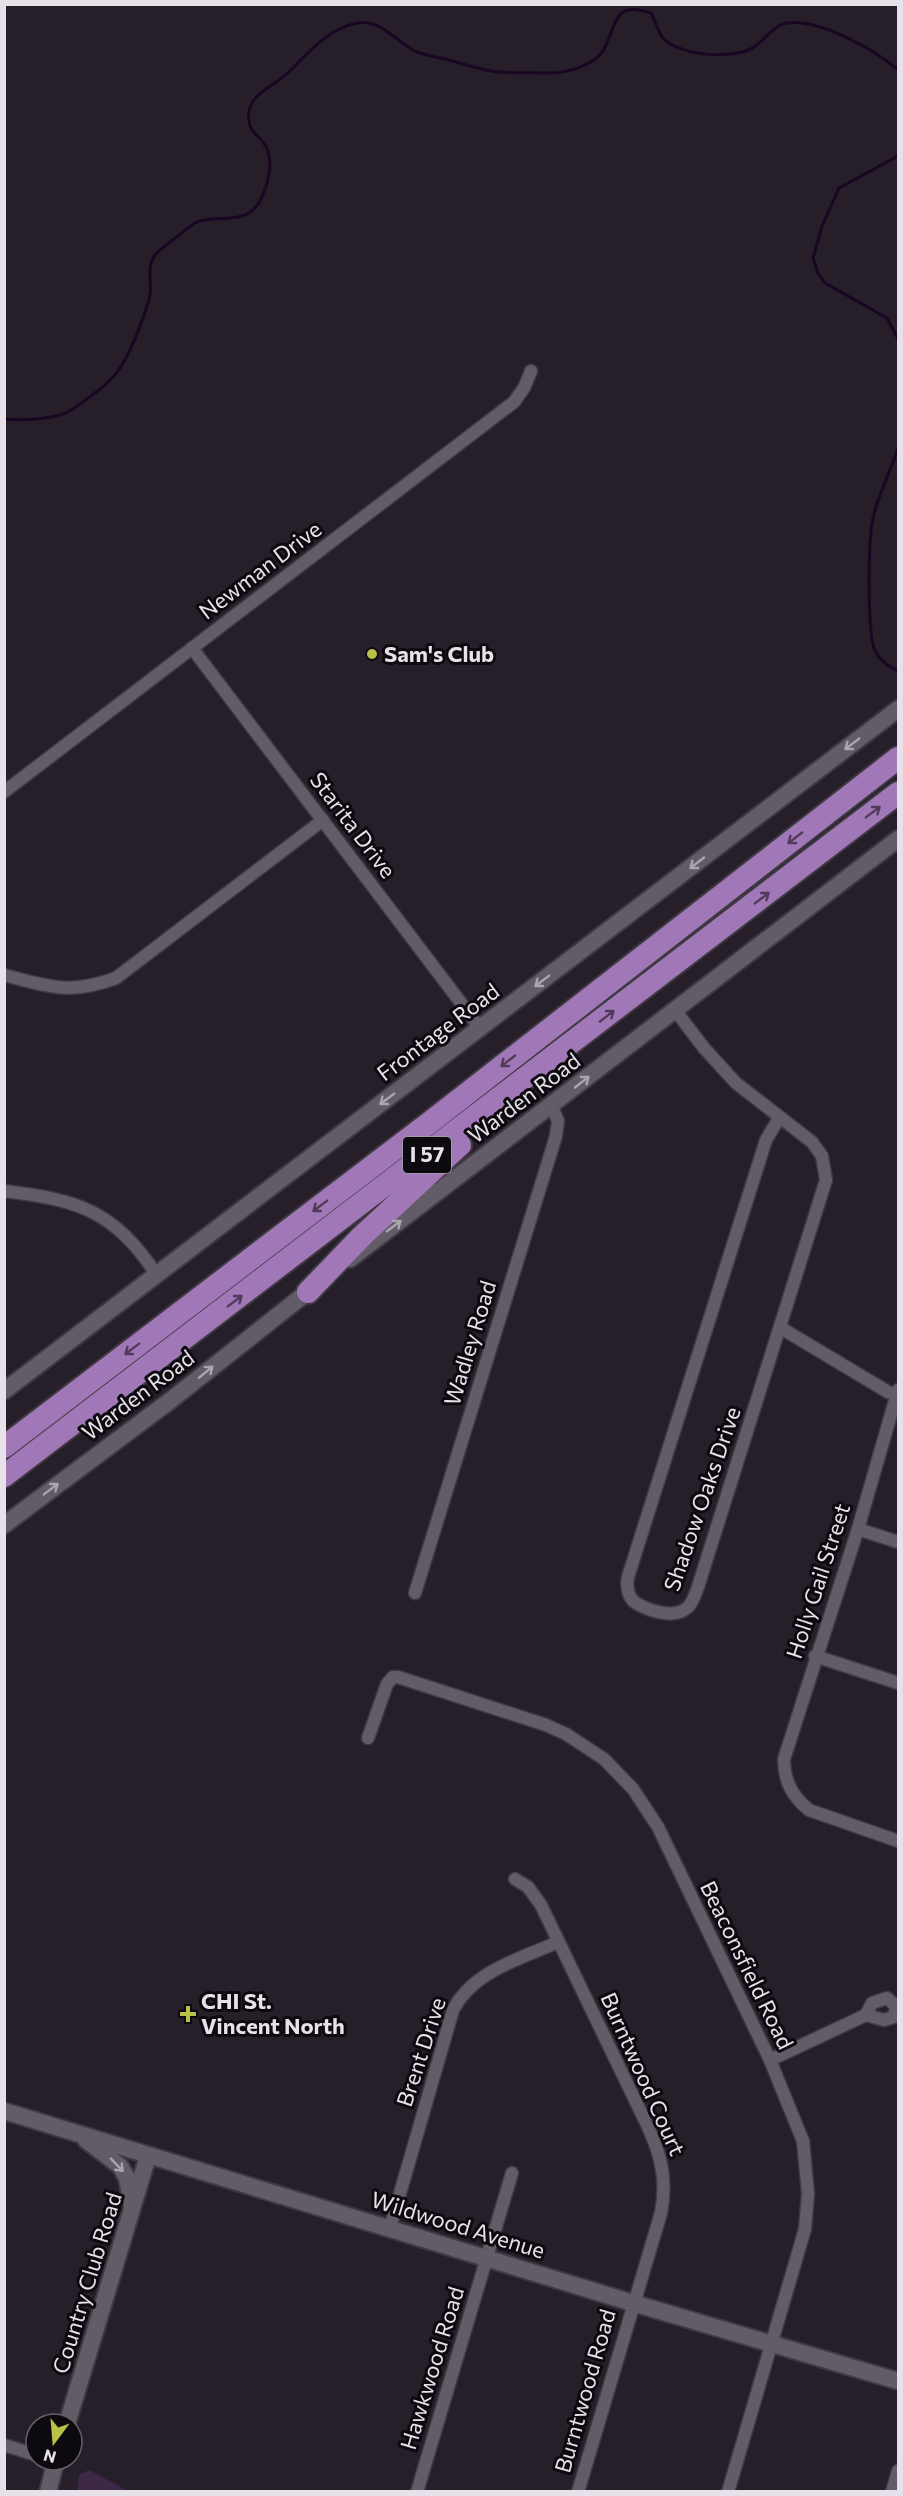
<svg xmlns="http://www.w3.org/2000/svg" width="903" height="2496" font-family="Commissioner,sans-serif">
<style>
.green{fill:#3d2848}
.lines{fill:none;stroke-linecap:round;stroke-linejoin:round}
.stream{stroke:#190623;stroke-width:3}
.street-casing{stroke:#3f3942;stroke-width:15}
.secondary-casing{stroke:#3f3942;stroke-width:20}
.highway-casing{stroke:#3f3942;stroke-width:26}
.street{stroke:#635b68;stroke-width:12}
.secondary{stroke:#635b68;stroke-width:16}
.highway{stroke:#a178b7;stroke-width:22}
.oneway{stroke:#aca5b0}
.oneway2{stroke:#503b5b}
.poi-dot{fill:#b9c146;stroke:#0d0a0f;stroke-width:2}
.labels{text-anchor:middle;stroke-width:6;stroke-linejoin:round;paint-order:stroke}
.shield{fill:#0d0a0f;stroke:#a6a1a8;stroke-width:1.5}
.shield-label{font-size:21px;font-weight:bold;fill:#e7e2ea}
.street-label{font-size:22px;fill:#e7e2ea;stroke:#0d0a0f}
.poi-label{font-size:22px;font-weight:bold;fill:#e7e2ea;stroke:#0d0a0f;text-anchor:start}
</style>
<rect width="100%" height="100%" fill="#261f2a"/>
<!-- green -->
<path class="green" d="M89 2470 128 2491H77L79 2475Z"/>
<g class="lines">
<!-- stream -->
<g class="stream">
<path d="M898 156 839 188 822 226 813 258 818 273 825 283 887 318 898 339"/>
<path d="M4 419C20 421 51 419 66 413 75 408 106 386 112 378 128 362 142 322 149 300 154 282 143 265 159 251 166 245 191 225 197 222 221 213 246 228 261 199 269 182 276 155 261 140 255 133 250 130 249 121 245 94 274 87 289 72 309 52 329 28 358 23 380 18 398 44 417 52 425 55 436 57 445 59 460 63 475 68 491 71 509 74 530 72 549 73 566 73 595 66 604 49 617 25 613 0 651 13 655 20 658 32 663 38 679 56 735 60 754 47 764 41 775 24 787 23 820 19 874 49 898 70"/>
<path d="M898 449C890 472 878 495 873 518 868 540 867 633 875 651 880 661 889 667 898 671"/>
</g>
<!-- street casing -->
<g class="street-casing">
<g id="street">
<path d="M192 648 480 1028"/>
<path d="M4 792 514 402 524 388 531 371"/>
<path d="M4 975C50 987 70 995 116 978L323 820"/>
<path d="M675 1010 704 1048 736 1083 812 1142 822 1156 826 1180 698 1587C695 1594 693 1603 687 1608 674 1619 649 1611 636 1603 628 1598 626 1586 628 1577L766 1140 779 1118"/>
<path d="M4 1191C79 1200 113 1210 157 1275"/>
<path d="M781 1328 888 1392 898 1395"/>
<path d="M898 1390 858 1529 784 1759C784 1781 792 1796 809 1810L898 1841"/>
<path d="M858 1529 898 1542"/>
<path d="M415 1593 556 1136 558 1121 551 1105"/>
<path d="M815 1656 898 1683"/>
<path d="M368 1738 387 1684 393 1677H398L546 1725 566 1734 604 1759 633 1789 658 1827 770 2060 803 2141 808 2194 805 2229 728 2492"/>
<path d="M515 1879 528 1887 541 1905 649 2129C662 2158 667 2182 661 2213L578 2492"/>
<path d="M887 1998 896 2006 894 2017 884 2020 866 2015 872 2003Z"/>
<path d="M770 2060 866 2015"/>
<path d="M390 2228 453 2010C473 1971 520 1959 558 1942"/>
<path d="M4 2445 36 2455"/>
<path d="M417 2492 512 2173"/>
<path d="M892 2492 898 2471"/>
</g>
</g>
<!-- secondary casing -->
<g class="secondary-casing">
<g id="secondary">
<path d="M350 1259 898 839"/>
<path d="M4 1391 898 709"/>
<path d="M4 1525 171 1400 315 1286"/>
<path d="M4 2111 633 2303 898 2381"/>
<path d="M86 2140 120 2166 127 2178 132 2206"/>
<path d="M67 2424 148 2156"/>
<path d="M48 2492 56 2460"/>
</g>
</g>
<!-- highway casing -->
<g class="highway-casing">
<g id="highway">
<path d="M308 1292 362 1236 460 1145"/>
<path d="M4 1447 433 1120 898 758"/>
<path d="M4 1476 898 793"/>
</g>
</g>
<!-- street -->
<use href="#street" class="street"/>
<!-- secondary -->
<use href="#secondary" class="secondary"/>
<!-- highway -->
<use href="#highway" class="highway"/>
</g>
<!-- one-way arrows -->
<defs><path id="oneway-shaft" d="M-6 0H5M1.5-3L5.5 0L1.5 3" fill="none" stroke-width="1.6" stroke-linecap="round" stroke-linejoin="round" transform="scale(1.5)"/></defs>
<g class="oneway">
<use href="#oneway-shaft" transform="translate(852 744) rotate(143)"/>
<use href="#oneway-shaft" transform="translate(697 863) rotate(142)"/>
<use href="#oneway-shaft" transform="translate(542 981) rotate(143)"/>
<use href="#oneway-shaft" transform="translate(582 1082) rotate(-38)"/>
<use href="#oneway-shaft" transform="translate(387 1099) rotate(143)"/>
<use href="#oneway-shaft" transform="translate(394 1226) rotate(-37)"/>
<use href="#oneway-shaft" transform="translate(206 1372) rotate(-39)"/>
<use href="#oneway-shaft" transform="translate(51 1489) rotate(-37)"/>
<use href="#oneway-shaft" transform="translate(117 2165) rotate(46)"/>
</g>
<g class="oneway2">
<use href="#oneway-shaft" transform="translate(873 812) rotate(-37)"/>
<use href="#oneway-shaft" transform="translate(795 838) rotate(142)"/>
<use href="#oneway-shaft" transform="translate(762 898) rotate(-37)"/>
<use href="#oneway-shaft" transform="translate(607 1016) rotate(-38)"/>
<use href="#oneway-shaft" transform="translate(508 1061) rotate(142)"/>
<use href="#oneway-shaft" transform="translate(320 1206) rotate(143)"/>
<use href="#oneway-shaft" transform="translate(235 1301) rotate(-37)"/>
<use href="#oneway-shaft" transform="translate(132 1349) rotate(143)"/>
</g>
<!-- markers -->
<g class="poi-dot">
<circle cx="372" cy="654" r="6"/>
<path d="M185 2005h6v6h6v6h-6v6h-6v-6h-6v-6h6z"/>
</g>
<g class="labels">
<!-- shield labels -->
<rect class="shield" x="403" y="1137" width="48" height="36" rx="4.5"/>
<g class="shield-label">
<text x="427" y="1162">I 57</text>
</g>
<!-- street labels -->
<g class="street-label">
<text transform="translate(260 570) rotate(-37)" y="8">Newman Drive</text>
<text transform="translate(353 825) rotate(53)" y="8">Starita Drive</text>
<text transform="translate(438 1032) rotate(-37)" y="8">Frontage Road</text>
<text transform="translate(524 1098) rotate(-37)" y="8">Warden Road</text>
<text transform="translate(470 1343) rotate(-73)" y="8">Wadley Road</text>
<text transform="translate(138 1395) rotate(-37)" y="8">Warden Road</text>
<text transform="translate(702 1499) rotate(-71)" y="8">Shadow Oaks Drive</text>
<text transform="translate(818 1581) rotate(-72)" y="8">Holly Gail Street</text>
<text transform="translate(747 1965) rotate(64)" y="8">Beaconsfield Road</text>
<text transform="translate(421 2052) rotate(-72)" y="8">Brent Drive</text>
<text transform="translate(643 2074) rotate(66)" y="8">Burntwood Court</text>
<text transform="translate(458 2225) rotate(17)" y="8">Wildwood Avenue</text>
<text transform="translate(87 2283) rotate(-73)" y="8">Country Club Road</text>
<text transform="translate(432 2368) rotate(-73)" y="8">Hawkwood Road</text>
<text transform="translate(585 2391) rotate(-74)" y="8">Burntwood Road</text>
</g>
<!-- poi labels -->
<g class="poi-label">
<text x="384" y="662">Sam's Club</text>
<text x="201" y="2009">CHI St.<tspan x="201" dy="25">Vincent North</tspan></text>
</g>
</g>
<!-- border -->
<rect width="903" height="2496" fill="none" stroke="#e7e2ea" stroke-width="12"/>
<!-- north arrow -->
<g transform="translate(54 2442) rotate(196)"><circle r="28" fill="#0d0a0f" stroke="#646067" stroke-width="1.5"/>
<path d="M0-4.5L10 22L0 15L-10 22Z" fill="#b9c146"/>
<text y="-9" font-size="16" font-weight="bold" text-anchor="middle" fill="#e7e2ea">N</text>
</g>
</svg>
